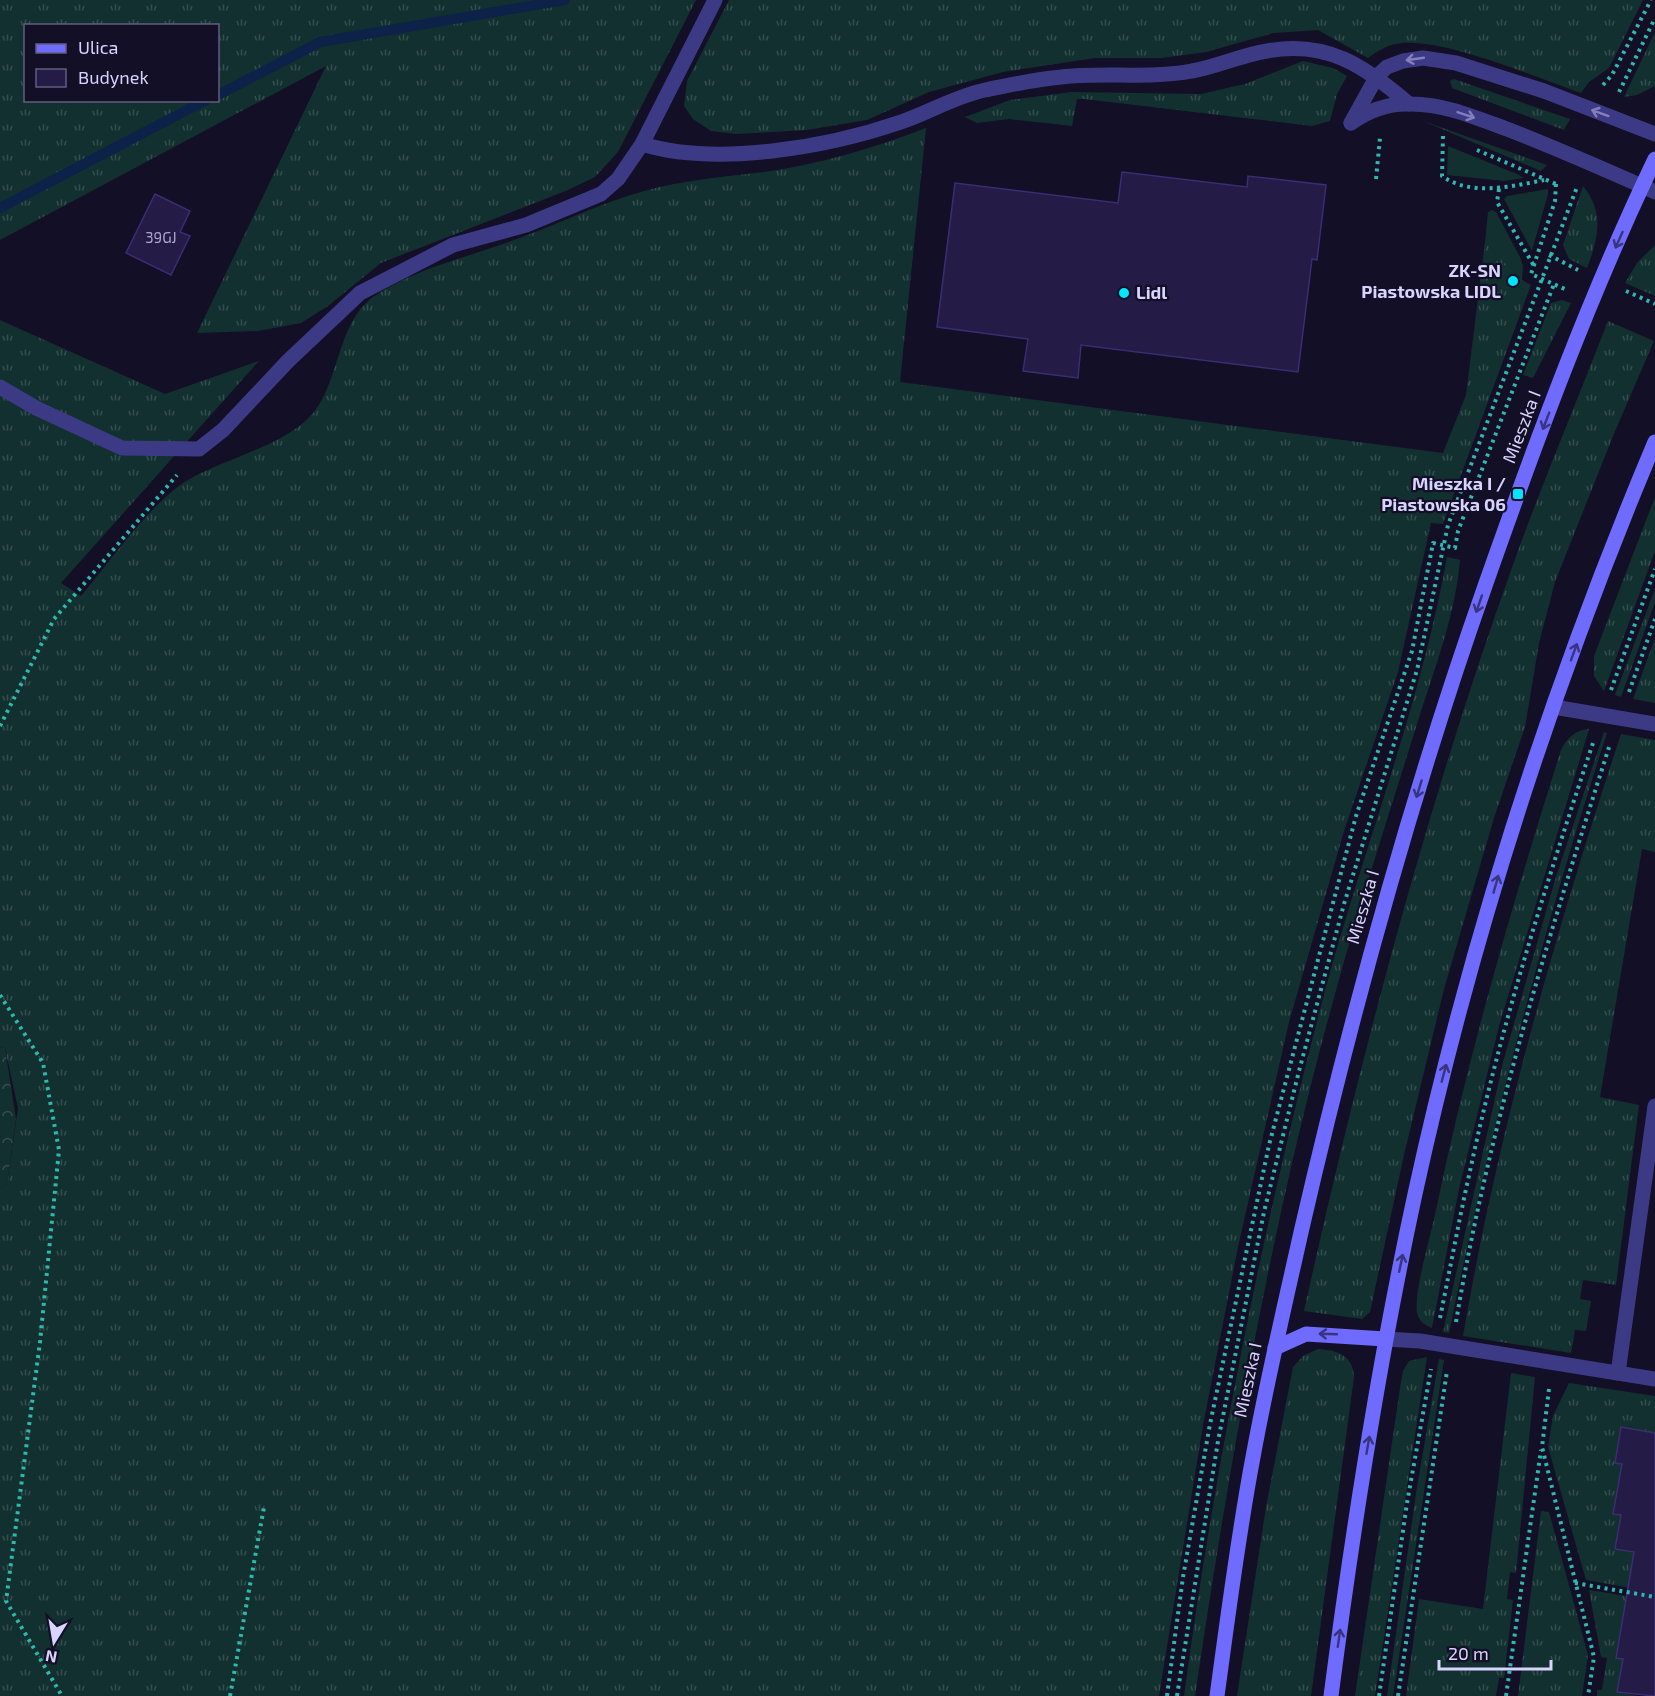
<svg xmlns="http://www.w3.org/2000/svg" width="1655" height="1696" font-family="'Exo 2',sans-serif">
<style>
.grass{fill:url(#grass-tufts);fill-rule:evenodd}
.forest{fill:url(#forest-crowns)}
.garden{fill:#12302f}
.lines{fill:none;stroke-linecap:round;stroke-linejoin:round}
.stream{stroke:#0c2248;stroke-width:10}
.building{fill:#241b47;stroke:#3b2d73;stroke-width:1.5}
.path{stroke:#2fb8b0;stroke-width:4;stroke-dasharray:3 4.5;stroke-linecap:butt}
.lane{stroke:#3d3a85;stroke-width:15}
.street{stroke:#3d3a85;stroke-width:15}
.secondary{stroke:#6f6bff;stroke-width:15}
.oneway{stroke:#837fbc}
.oneway2{stroke:#38347d}
.poi-dot{fill:#00e5ff;stroke:#130f26;stroke-width:2}
.labels{text-anchor:middle;stroke-width:4.5;stroke-linejoin:round;paint-order:stroke}
.number-label{font-size:15px;fill:#aca6d1}
.poi-label{font-size:18px;font-weight:bold;fill:#d9d4ff;stroke:#130f26;text-anchor:end}
.street-label{font-size:18px;fill:#d9d4ff;stroke:#130f26}
</style>
<defs>
<pattern id="grass-tufts" width="24" height="20" patternUnits="userSpaceOnUse" patternTransform="scale(1.5)"><rect width="24" height="20" fill="#12302f"/><path d="M3 7l-1-3M5 7V3M7 7l1-3M15 17l-1-3M17 17v-4M19 17l1-3" fill="none" stroke="#344d4e"/></pattern>
<pattern id="forest-crowns" width="20" height="18" patternUnits="userSpaceOnUse" patternTransform="scale(1.5)"><rect width="20" height="18" fill="#12302f"/><path d="M2 6a3 3 0 1 1 6 0M12 15a3 3 0 1 1 6 0" fill="none" stroke="#344d4e"/></pattern>
</defs>
<rect width="100%" height="100%" fill="#130f26"/>
<!-- grass -->
<g class="grass">
<path d="M0 0H696L618 152 595 177 568 190 381 263 328 306 301 323 258 331 197 333 326 66 0 240ZM26 26H218V100H26Z"/>
<path d="M729 0H1643L1609 68 1589 82 1581 93C1535 77 1447 39 1402 43 1388 44 1378 51 1368 58L1318 30 1274 33 1206 52 1162 58H1095L1003 72 929 92 867 120 807 130 736 134 711 131 693 119 684 106 687 81Z"/>
<path d="M1655 32V86L1637 95 1624 97Z"/>
<path d="M1303 61 1333 68 1347 76 1337 94 1330 121 1312 126 1084 99H1077L1072 126 1009 119 977 123 965 117 1010 100 1072 92 1201 94 1245 84Z"/>
<path d="M1454 79 1570 119 1564 130 1452 88 1450 81Z"/>
<path d="M1423 121 1547 165 1541 171Z"/>
<path d="M926 128 900 382 1443 453 1466 395 1485 242 1522 280 1531 285 1443 524 1431 523 1398 672 1344 831 1289 1022 1238 1247 1203 1425 1159 1696H0V1189L7 1184 18 1108 5 1048 0 1047V320L165 394 259 361 61 583 81 596C107 565 154 499 188 480 224 459 269 450 302 424 341 395 333 326 373 297 411 271 457 260 500 245 548 229 595 205 644 191 683 180 724 177 764 172 821 164 874 148 926 128Z"/>
<path d="M1583 186C1605 213 1598 239 1587 268L1569 259 1563 245Z"/>
<path d="M1655 245V296L1625 283 1637 263Z"/>
<path d="M1562 300 1571 303 1533 378 1523 375 1551 303Z"/>
<path d="M1608 321 1654 341 1613 436 1555 582 1539 643 1525 727 1494 818 1444 989 1404 1155 1370 1312 1362 1319 1304 1311C1360 1057 1427 804 1515 559 1544 479 1577 401 1608 321Z"/>
<path d="M1655 497V551L1604 691 1594 676V656Z"/>
<path d="M1447 557 1460 560C1455 617 1434 670 1417 724 1389 814 1360 903 1335 994 1271 1224 1230 1460 1195 1696H1184C1216 1458 1264 1220 1326 987 1365 844 1421 703 1447 557Z"/>
<path d="M1655 589V602L1621 697 1615 695Z"/>
<path d="M1655 638V703L1633 699Z"/>
<path d="M1589 729 1499 1026 1459 1189 1432 1328C1424 1325 1419 1321 1417 1313 1414 1289 1431 1236 1436 1210 1468 1055 1513 902 1561 750 1567 738 1575 730 1589 729Z"/>
<path d="M1604 732 1607 733C1543 930 1490 1130 1449 1333L1443 1332 1503 1062 1555 880Z"/>
<path d="M1621 734 1655 740V852L1642 849 1600 1097 1639 1105 1616 1285 1583 1280 1580 1299 1591 1301 1586 1331 1575 1330 1571 1353 1463 1336C1498 1131 1556 931 1621 734Z"/>
<path d="M1318 1349C1338 1350 1353 1356 1354 1377L1311 1696H1237L1266 1507 1293 1367 1303 1356Z"/>
<path d="M1427 1357 1375 1696H1355L1400 1388 1403 1371 1409 1361Z"/>
<path d="M1439 1359 1444 1360 1393 1696H1387L1417 1487Z"/>
<path d="M1511 1373 1535 1377 1516 1573 1510 1572 1507 1599 1513 1600 1504 1678H1499L1496 1696H1406L1419 1599 1483 1609Z"/>
<path d="M1569 1383 1655 1396V1433L1621 1427 1615 1462 1628 1465 1614 1514 1621 1515 1655 1556 1653 1592 1586 1580 1548 1447 1553 1416Z"/>
<path d="M1541 1511 1549 1512 1588 1655 1582 1696H1518Z"/>
<path d="M1589 1590 1626 1596 1616 1657 1623 1659 1617 1692 1638 1696H1597V1690H1602L1607 1658 1601 1657Z"/>
</g>
<!-- forest -->
<path class="forest" d="M0 1047 5 1048 16 1119 7 1184 0 1189Z"/>
<!-- garden -->
<g class="garden">
<path d="M1448 146 1517 174 1524 178 1504 181 1447 175Z"/>
<path d="M1548 189V194L1532 251 1504 199 1507 196Z"/>
<path d="M1492 210 1496 212 1521 259 1523 266 1522 281 1485 242 1488 212Z"/>
</g>
<g class="lines">
<!-- stream -->
<g class="stream">
<path d="M218 95 320 42 565 0"/>
<path d="M0 208 206 100"/>
</g>
</g>
<!-- building -->
<g class="building">
<path d="M1122 172 1247 187 1248 176 1326 185 1317 260 1312 259 1298 372 1081 345 1078 378 1023 371 1028 339 937 327 955 183 1118 203Z"/>
<path d="M155 194 190 211 180 232 190 236 171 275 126 253Z"/>
<path d="M1621 1427 1655 1433V1696L1617 1692 1623 1659 1616 1658 1634 1552 1615 1549 1621 1515 1613 1514 1622 1464 1615 1463Z"/>
</g>
<g class="lines">
<!-- path -->
<g class="path">
<path d="M1603 85 1612 75 1651 0"/>
<path d="M1619 92 1655 18"/>
<path d="M1443 136 1442 176C1471 197 1513 186 1544 180"/>
<path d="M1477 150 1556 184"/>
<path d="M1376 179 1380 138"/>
<path d="M1556 184 1555 201 1531 274 1567 290"/>
<path d="M1499 189 1497 202 1534 266"/>
<path d="M1549 255 1578 270"/>
<path d="M1626 291 1655 304"/>
<path d="M1611 690 1655 569"/>
<path d="M1629 692 1655 619"/>
<path d="M0 726 54 619 177 475"/>
<path d="M0 995 43 1063 59 1150 40 1342 6 1601 62 1696"/>
<path d="M1440 1318C1450 1269 1459 1220 1470 1171 1501 1025 1547 881 1594 740"/>
<path d="M1456 1322C1489 1125 1550 933 1610 744"/>
<path d="M1549 1389 1542 1447 1594 1657 1588 1696"/>
<path d="M1575 1583 1655 1597"/>
<path d="M230 1696 264 1507"/>
<path d="M1167 1696 1183 1577 1210 1424 1269 1145 1356 816 1412 651 1433 543 1455 548 1458 531 1554 284"/>
<path d="M1177 1696 1218 1441 1264 1212 1299 1071 1344 904 1417 670 1448 525 1577 187"/>
<path d="M1379 1696 1407 1503 1431 1369"/>
<path d="M1398 1696 1447 1371"/>
<path d="M1506 1696 1541 1450"/>
</g>
<!-- lane -->
<g class="lane">
<path d="M1351 123 1377 76 1387 67 1403 61 1423 58 1456 63 1544 91 1655 134"/>
<path d="M1351 123C1369 110 1388 103 1411 104 1446 104 1479 119 1512 131 1556 148 1599 167 1642 186"/>
<path d="M642 144C717 167 828 147 901 122 928 113 956 96 985 90 1010 85 1036 79 1061 77 1104 72 1150 79 1192 71 1217 67 1241 55 1267 51 1327 40 1365 66 1409 104"/>
<path d="M0 387 36 408 122 448 199 449 223 430 288 361 360 293 453 245 526 225 601 194 618 179 642 144 715 0"/>
<path d="M1554 707 1655 724"/>
<path d="M1385 1339 1420 1341 1655 1379"/>
<path d="M1618 1373 1655 1106"/>
</g>
<!-- street -->
<path class="street" d="M1642 186 1655 192"/>
<!-- secondary -->
<g class="secondary">
<path d="M1275 1348 1306 1334 1385 1339"/>
<path d="M1217 1696C1228 1616 1238 1536 1253 1457 1267 1380 1285 1304 1302 1228 1352 1011 1411 796 1485 586 1536 441 1589 297 1655 159"/>
<path d="M1331 1696C1353 1527 1379 1360 1415 1194 1471 937 1553 684 1655 442"/>
</g>
</g>
<!-- one-way arrows -->
<defs><path id="oneway-shaft" d="M-6 0H5M1.5-3L5.5 0L1.5 3" fill="none" stroke-width="1.6" stroke-linecap="round" stroke-linejoin="round" transform="scale(1.5)"/></defs>
<g class="oneway">
<use href="#oneway-shaft" transform="translate(1415 59) rotate(172)"/>
<use href="#oneway-shaft" transform="translate(1600 113) rotate(-160)"/>
<use href="#oneway-shaft" transform="translate(1466 115) rotate(19)"/>
</g>
<g class="oneway2">
<use href="#oneway-shaft" transform="translate(1619 240) rotate(114)"/>
<use href="#oneway-shaft" transform="translate(1546 421) rotate(111)"/>
<use href="#oneway-shaft" transform="translate(1479 604) rotate(109)"/>
<use href="#oneway-shaft" transform="translate(1574 652) rotate(-70)"/>
<use href="#oneway-shaft" transform="translate(1419 789) rotate(107)"/>
<use href="#oneway-shaft" transform="translate(1496 884) rotate(-74)"/>
<use href="#oneway-shaft" transform="translate(1444 1073) rotate(-75)"/>
<use href="#oneway-shaft" transform="translate(1401 1263) rotate(-78)"/>
<use href="#oneway-shaft" transform="translate(1328 1334) rotate(-178)"/>
<use href="#oneway-shaft" transform="translate(1368 1445) rotate(-80)"/>
<use href="#oneway-shaft" transform="translate(1339 1638) rotate(-82)"/>
</g>
<!-- markers -->
<g class="poi-dot">
<circle cx="1513" cy="281" r="6"/>
<circle cx="1124" cy="293" r="6"/>
<rect x="1512" y="488" width="12" height="12" rx="3"/>
</g>
<g class="labels">
<!-- number labels -->
<g class="number-label">
<text x="161" y="243">39GJ</text>
</g>
<!-- poi labels -->
<g class="poi-label">
<text x="1501" y="277">ZK-SN<tspan x="1501" dy="21">Piastowska LIDL</tspan></text>
<text x="1136" y="299" text-anchor="start">Lidl</text>
<text x="1506" y="490">Mieszka I /<tspan x="1506" dy="21">Piastowska 06</tspan></text>
</g>
<!-- street labels -->
<g class="street-label">
<text transform="translate(1522 427) rotate(-69)" y="6">Mieszka I</text>
<text transform="translate(1363 907) rotate(-74)" y="6">Mieszka I</text>
<text transform="translate(1248 1380) rotate(-78)" y="6">Mieszka I</text>
</g>
</g>
<!-- legend -->
<rect x="24" y="24" width="195" height="78" fill="#130f26" stroke="#625e7d" stroke-width="1.5"/>
<rect x="36" y="44" width="30" height="9" fill="#6f6bff" stroke="#625e7d" stroke-width="1.5"/>
<text x="78" y="54" font-size="18" fill="#d9d4ff">Ulica</text>
<rect x="36" y="69" width="30" height="18" fill="#241b47" stroke="#625e7d" stroke-width="1.5"/>
<text x="78" y="84" font-size="18" fill="#d9d4ff">Budynek</text>
<!-- north arrow -->
<g transform="translate(54 1642) rotate(191)" stroke="#130f26" stroke-width="4.5" paint-order="stroke">
<path d="M0-4.5L10 22L0 15L-10 22Z" fill="#d9d4ff"/>
<text y="-9" font-size="16" font-weight="bold" text-anchor="middle" fill="#d9d4ff">N</text>
</g>
<!-- scale -->
<path d="M1439 1660v9h112v-9" fill="none" stroke="#d9d4ff" stroke-width="3"/>
<text x="1448" y="1660" font-size="18" fill="#d9d4ff" stroke="#130f26" stroke-width="4.5" paint-order="stroke">20 m</text>
</svg>
